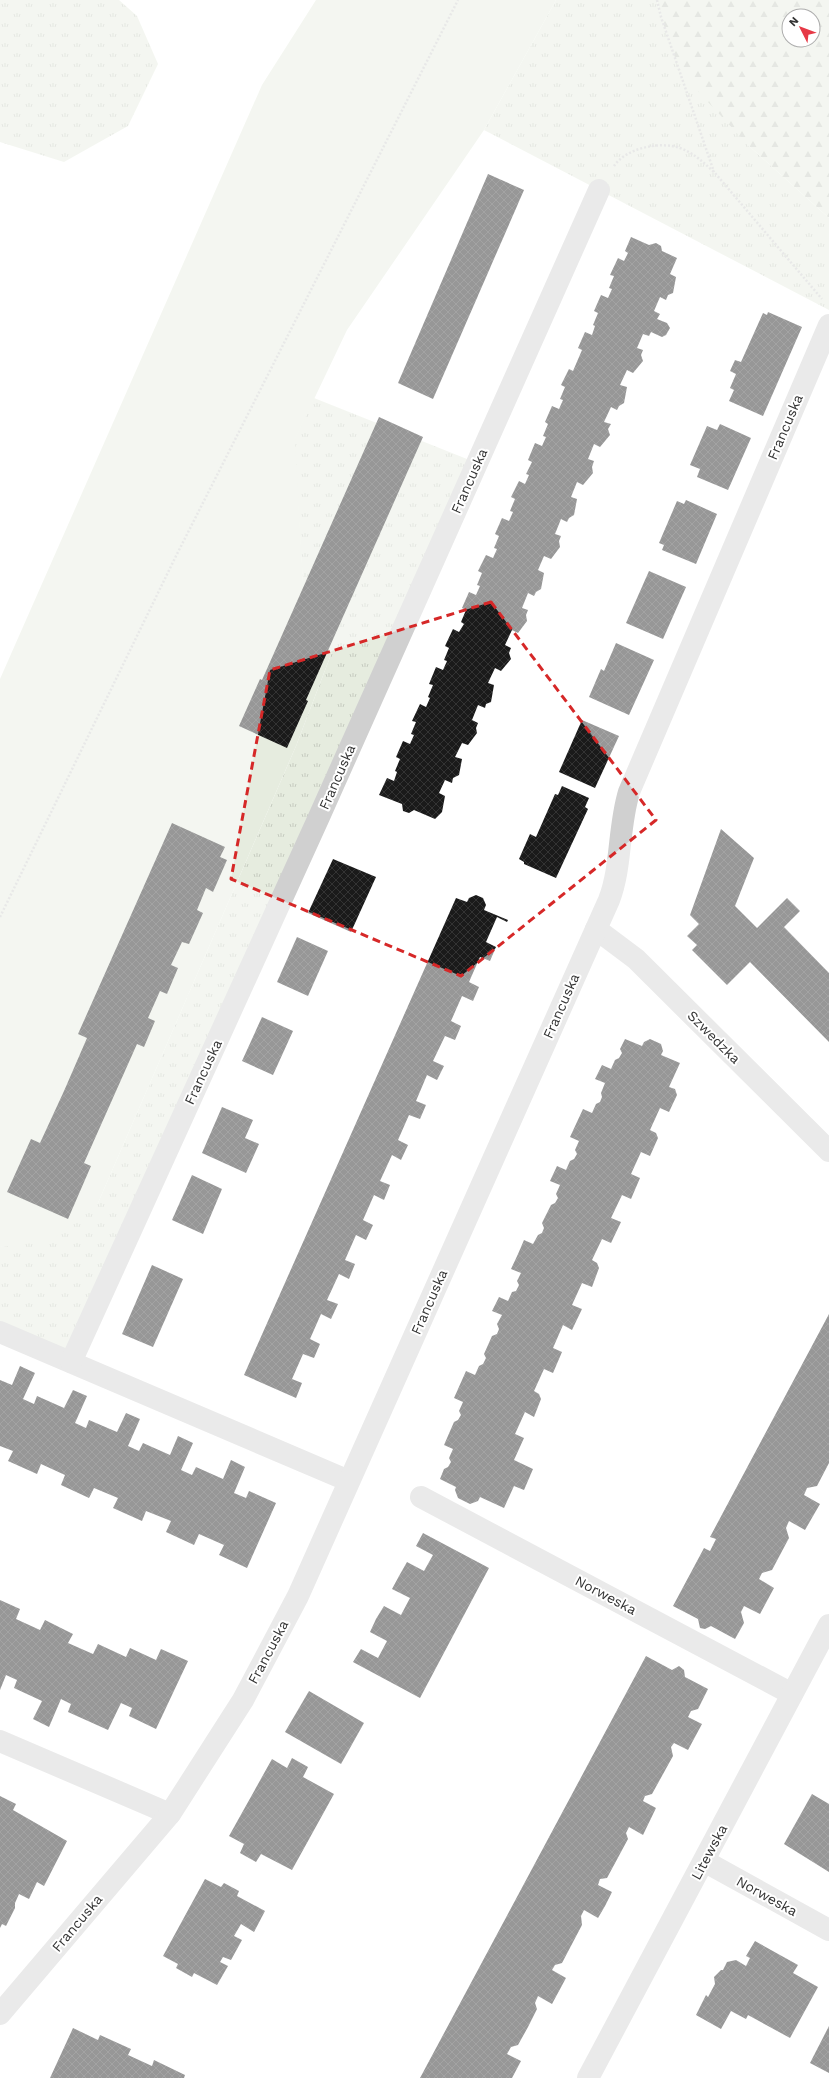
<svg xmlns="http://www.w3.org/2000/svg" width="829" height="2078" font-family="'Work Sans',sans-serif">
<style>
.grass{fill:url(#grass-tufts)}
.forest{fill:url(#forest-firs);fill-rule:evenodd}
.park{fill:#e6ecdf}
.building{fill:url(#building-cross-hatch)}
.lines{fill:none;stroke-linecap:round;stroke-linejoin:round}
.path{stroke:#cdcdcd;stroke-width:2.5;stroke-dasharray:2 2;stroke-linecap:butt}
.minor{stroke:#d0d0d0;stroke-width:22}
.marked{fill:none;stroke:#d62828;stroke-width:3;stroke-dasharray:8 5;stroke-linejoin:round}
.labels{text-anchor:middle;stroke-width:4;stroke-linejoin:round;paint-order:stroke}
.street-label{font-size:14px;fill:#333;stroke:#fff}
</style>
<defs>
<pattern id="grass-tufts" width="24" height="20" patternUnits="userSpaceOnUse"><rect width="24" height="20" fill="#e6ecdf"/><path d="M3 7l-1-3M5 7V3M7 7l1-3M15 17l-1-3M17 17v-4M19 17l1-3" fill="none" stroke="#c6cbc0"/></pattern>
<pattern id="forest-firs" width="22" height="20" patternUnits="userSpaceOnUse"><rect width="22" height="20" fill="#e6ecdf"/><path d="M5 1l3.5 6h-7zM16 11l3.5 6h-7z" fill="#c6cbc0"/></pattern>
<pattern id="building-cross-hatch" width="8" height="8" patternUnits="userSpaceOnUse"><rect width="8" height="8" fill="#1a1a1a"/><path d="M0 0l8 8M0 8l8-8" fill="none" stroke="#333"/></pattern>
</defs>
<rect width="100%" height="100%" fill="#fff"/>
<!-- grass -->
<g class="grass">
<path d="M0 0H119L137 16 158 64 128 126 64 162 0 142Z"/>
<path d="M556 0H657L661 17 749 146 829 218V310L484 130Z"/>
<path d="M314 398 477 463 71 1362 0 1332V1247L6 1246 98 1203 296 746 332 652 304 600 294 440Z"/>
</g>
<!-- forest -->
<path class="forest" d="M657 0H829V218L749 146 680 72 661 17ZM789 16H813V40H789Z"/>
<!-- park -->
<path class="park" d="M316 0H556L484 130 347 330 295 439 304 600 332 652 296 746 98 1203 50 1241 0 1247V679L262 85Z"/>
<!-- building -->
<g class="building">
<path d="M488 174 524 190 433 399 398 383Z"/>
<path d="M631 237 649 245 656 243 661 246 662 251 677 258 670 274 676 277 673 293 668 295 666 300 660 297 654 311 660 314 657 319 667 323 670 328 666 335 662 337 651 332 649 336 643 334 637 348 643 350 641 355 643 361 633 373 627 370 620 385 627 387 624 403 619 406 617 410 611 407 604 422 611 424 608 429 610 435 600 447 594 444 588 459 594 461 592 467 593 473 583 485 577 482 571 497 577 499 574 515 569 518 567 522 561 519 555 534 561 536 559 541 560 547 551 559 544 556 538 570 544 573 541 589 536 592 534 596 528 593 522 608 528 610 526 615 527 621 518 633 512 630 505 645 511 648 509 653 511 659 501 671 495 668 488 683 494 685 491 702 486 704 485 708 478 705 472 720 478 723 476 728 477 733 468 745 462 743 455 757 462 759 459 775 453 778 452 783 445 780 439 793 445 796 442 812 435 819 414 810 409 813 403 811 402 804 379 795 387 778 394 781 397 772 395 771 400 759 396 757 403 741 410 744 414 735 411 734 416 722 412 721 420 704 426 707 430 698 428 697 433 685 429 684 436 667 443 670 447 661 444 660 449 648 445 646 453 629 459 632 464 624 461 622 466 610 462 608 469 592 476 595 480 586 477 585 482 573 478 571 486 555 493 558 497 549 494 548 499 536 495 534 502 518 509 521 513 512 510 511 515 499 511 497 519 481 525 484 529 475 526 474 532 462 528 460 535 443 542 446 546 437 543 436 548 424 545 422 552 406 559 409 563 400 560 399 565 387 561 385 569 369 573 371 582 350 578 348 585 332 592 335 595 326 593 325 598 313 594 311 601 295 608 298 612 289 609 288 614 276 610 275 618 258 624 261 628 253 625 251Z"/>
<path d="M768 312 802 327 763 416 729 401 734 390 730 388 736 374 730 371 735 360 741 362 763 313 767 315Z"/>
<path d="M379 417 423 437 306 700 308 701 287 748 239 726 260 679 262 680Z"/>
<path d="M720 424 751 438 728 490 697 477 700 469 690 465 707 426 717 430Z"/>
<path d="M686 500 717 514 696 564 662 550 664 545 659 543 677 501 684 504Z"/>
<path d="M649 571 686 587 663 639 626 623Z"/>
<path d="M616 643 654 660 629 715 589 697 601 669 604 671Z"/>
<path d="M582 720 619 736 595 788 559 772Z"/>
<path d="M562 786 589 798 585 807 588 809 556 878 524 864V862L519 859 530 834 536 837 555 794 558 795Z"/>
<path d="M172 823 225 847 220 857 227 860 213 892 206 888 197 910 203 913 189 944 182 942 171 965 178 968 167 994 160 991 148 1018 155 1021 144 1047 137 1044 84 1163 91 1166 68 1219 7 1192 31 1139 40 1143 64 1091 87 1038 78 1034Z"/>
<path d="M721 829 754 858 735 906 757 928 787 898 800 911 784 927 829 973V1042L750 962 727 985 692 950 697 945 687 936 699 924 690 915Z"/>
<path d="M333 859 376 877 351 932 308 913Z"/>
<path d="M476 895 483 898 486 905 484 910 508 920 507 922 497 917 486 942 496 947 490 961 480 957 469 982 479 987 473 1001 462 996 451 1021 461 1026 455 1040 445 1036 433 1061 444 1066 437 1080 427 1075 416 1101 426 1105 420 1119 409 1115 398 1140 408 1145 401 1160 392 1155 380 1181 390 1185 384 1200 374 1195 363 1220 373 1225 366 1240 356 1235 345 1260 355 1264 349 1279 339 1274 327 1300 338 1304 331 1319 321 1314 310 1339 320 1344 314 1358 303 1354 292 1379 302 1383 296 1398 244 1375 456 898 467 902 469 898Z"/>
<path d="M297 937 328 951 308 996 277 982Z"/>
<path d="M262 1017 293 1031 273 1075 242 1061Z"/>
<path d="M625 1039 642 1046 644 1042 650 1039 661 1044 663 1051 661 1055 680 1063 669 1087 675 1089 677 1095 669 1112 660 1108 650 1130 656 1133 658 1138 650 1156 641 1152 631 1174 640 1178 631 1199 622 1195 611 1218 621 1222 611 1243 602 1239 592 1260 597 1263 599 1268 592 1287 582 1283 572 1305 582 1309 572 1330 563 1325 553 1348 562 1352 553 1373 544 1369 534 1391 539 1394 541 1399 534 1417 525 1412 515 1434 524 1438 514 1460 533 1469 524 1490 514 1486 504 1508 480 1497 478 1501 470 1504 458 1498 455 1490 456 1487 440 1479 444 1469 448 1467 451 1462 449 1458 453 1449 444 1445 454 1422 458 1420 461 1415 459 1411 463 1402 454 1398 466 1371 475 1375 479 1366 483 1364 486 1358 484 1354 492 1336 497 1334 499 1329 497 1324 502 1315 492 1311 499 1297 508 1301 512 1292 516 1291 519 1285 517 1281 521 1273 511 1269 518 1254 524 1240 533 1244 538 1235 542 1233 544 1228 542 1223 551 1205 555 1203 558 1198 556 1194 560 1185 550 1181 557 1166 566 1170 570 1161 574 1159 577 1154 575 1150 579 1141 570 1137 583 1109 592 1113 596 1104 600 1102 602 1097 601 1093 605 1083 595 1079 602 1065 611 1069 615 1060 619 1058 622 1053 620 1049Z"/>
<path d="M222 1107 253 1120 245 1138 259 1144 246 1173 202 1153Z"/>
<path d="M192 1175 222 1189 203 1234 172 1220Z"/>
<path d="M152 1265 183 1279 153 1347 122 1334Z"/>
<path d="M829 1314V1463L817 1486 807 1488 804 1495 820 1504 805 1530 789 1521 786 1528 789 1538 772 1570 762 1573 759 1579 774 1588 760 1614 744 1606 741 1612 744 1623 735 1639 711 1626 705 1629 700 1628 698 1619 673 1606 704 1548 710 1551 716 1539 710 1537Z"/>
<path d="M20 1366 35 1373 23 1399 34 1404 37 1396 64 1408 73 1390 87 1396 75 1423 86 1428 89 1420 117 1432 126 1413 140 1419 128 1446 139 1451 143 1443 170 1455 178 1436 193 1443 181 1470 192 1475 196 1467 223 1479 231 1460 245 1467 234 1493 246 1498 249 1491 276 1503 247 1568 219 1555 224 1545 199 1534 194 1545 166 1532 171 1521 146 1511 142 1521 113 1508 118 1498 94 1488 89 1498 61 1485 65 1475 41 1464 37 1474 8 1461 13 1451 0 1446V1380L12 1385Z"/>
<path d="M423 1533 489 1568 420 1698 353 1662 361 1649 378 1658 387 1641 370 1632 376 1619 384 1606 401 1615 410 1598 392 1589 399 1576 407 1562 424 1571 433 1555 416 1546Z"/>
<path d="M0 1600 20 1609 16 1619 40 1630 45 1620 73 1634 68 1643 93 1654 98 1644 126 1657 130 1648 156 1660 161 1649 188 1661 156 1729 129 1716 132 1708 121 1703 108 1730 68 1712 71 1704 61 1699 49 1727 33 1719 42 1701 14 1688 17 1680 6 1675 0 1690Z"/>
<path d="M646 1656 672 1670 679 1666 684 1670 685 1677 708 1689 698 1709 691 1711 688 1717 702 1724 688 1750 674 1743 671 1747 673 1756 652 1794 645 1796 643 1801 656 1808 643 1835 629 1827 626 1833 628 1839 607 1878 600 1879 598 1885 612 1892 605 1906 598 1918 584 1910 581 1916 582 1925 562 1963 555 1965 552 1970 566 1978 552 2004 538 1996 535 2003 537 2009 528 2027 518 2045 511 2047 507 2054 521 2061 512 2078H420Z"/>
<path d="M309 1691 364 1723 341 1764 285 1732Z"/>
<path d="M292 1758 308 1767 303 1777 334 1794 292 1870 261 1854 256 1862 240 1853 244 1844 229 1836 272 1759 287 1768Z"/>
<path d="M812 1794 829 1804V1872L784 1844Z"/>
<path d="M0 1796 16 1804 13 1810 67 1841 44 1886 37 1882 29 1899 19 1894 15 1903V1908L6 1926 2 1924 0 1928Z"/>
<path d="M205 1879 221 1887 224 1883 239 1891 237 1896 265 1911 254 1932 241 1924 234 1936 242 1940 231 1960 223 1957 220 1962 228 1966 217 1985 194 1973 192 1977 176 1968 178 1964 163 1956Z"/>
<path d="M755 1941 798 1965 793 1973 818 1987 790 2038 748 2015 746 2019 731 2011 721 2029 696 2015 706 1995 708 1997 715 1984 714 1977 721 1970H723L727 1962 736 1960 746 1966 750 1958 746 1956Z"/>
<path d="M829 2026V2073L810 2063Z"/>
<path d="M73 2028 98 2040 100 2035 131 2049 128 2055 152 2066 154 2060 185 2075 184 2078H50Z"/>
</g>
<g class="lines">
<!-- path -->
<g class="path">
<path d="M657 0 661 17 714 172"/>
<path d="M614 166C626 148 660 141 680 148 694 153 704 163 715 173L822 299"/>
<path d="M0 917 176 556 458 0"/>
</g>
<!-- minor -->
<g class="minor">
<path d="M596 929 636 959 829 1151"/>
<path d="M0 1332 349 1481"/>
<path d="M71 1362 319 817 599 190"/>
<path d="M421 1497 792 1694"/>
<path d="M0 1741 170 1814"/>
<path d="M704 1861 829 1930"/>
<path d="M0 2014 170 1814 243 1700 298 1596 609 900C622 866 618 828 629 792L829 325"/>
<path d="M588 2078 829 1625"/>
</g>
</g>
<!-- marked area -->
<path d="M0 0H829V2078H0ZM491 602 656 820 461 976 231 879 270 670Z" fill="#fff" fill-opacity=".55" fill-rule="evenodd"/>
<path class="marked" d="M491 602 656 820 461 976 231 879 270 670Z"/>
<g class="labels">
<!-- street labels -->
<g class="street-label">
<text transform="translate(785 427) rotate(-67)" y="5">Francuska</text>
<text transform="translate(469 481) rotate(-66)" y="5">Francuska</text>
<text transform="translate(337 777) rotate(-66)" y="5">Francuska</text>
<text transform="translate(561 1006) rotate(-66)" y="5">Francuska</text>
<text transform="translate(714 1037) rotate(45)" y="5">Szwedzka</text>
<text transform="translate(203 1072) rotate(-65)" y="5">Francuska</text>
<text transform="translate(429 1302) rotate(-66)" y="5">Francuska</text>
<text transform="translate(606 1595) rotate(28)" y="5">Norweska</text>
<text transform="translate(268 1652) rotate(-62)" y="5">Francuska</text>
<text transform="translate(709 1852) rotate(-62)" y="5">Litewska</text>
<text transform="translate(767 1896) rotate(29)" y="5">Norweska</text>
<text transform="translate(77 1923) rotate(-50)" y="5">Francuska</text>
</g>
</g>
<!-- north arrow -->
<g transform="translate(801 28) rotate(312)"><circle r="19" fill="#ffffff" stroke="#adadad"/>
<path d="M0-3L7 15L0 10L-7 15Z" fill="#e63946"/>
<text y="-6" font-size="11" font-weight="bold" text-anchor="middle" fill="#333333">N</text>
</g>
</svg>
